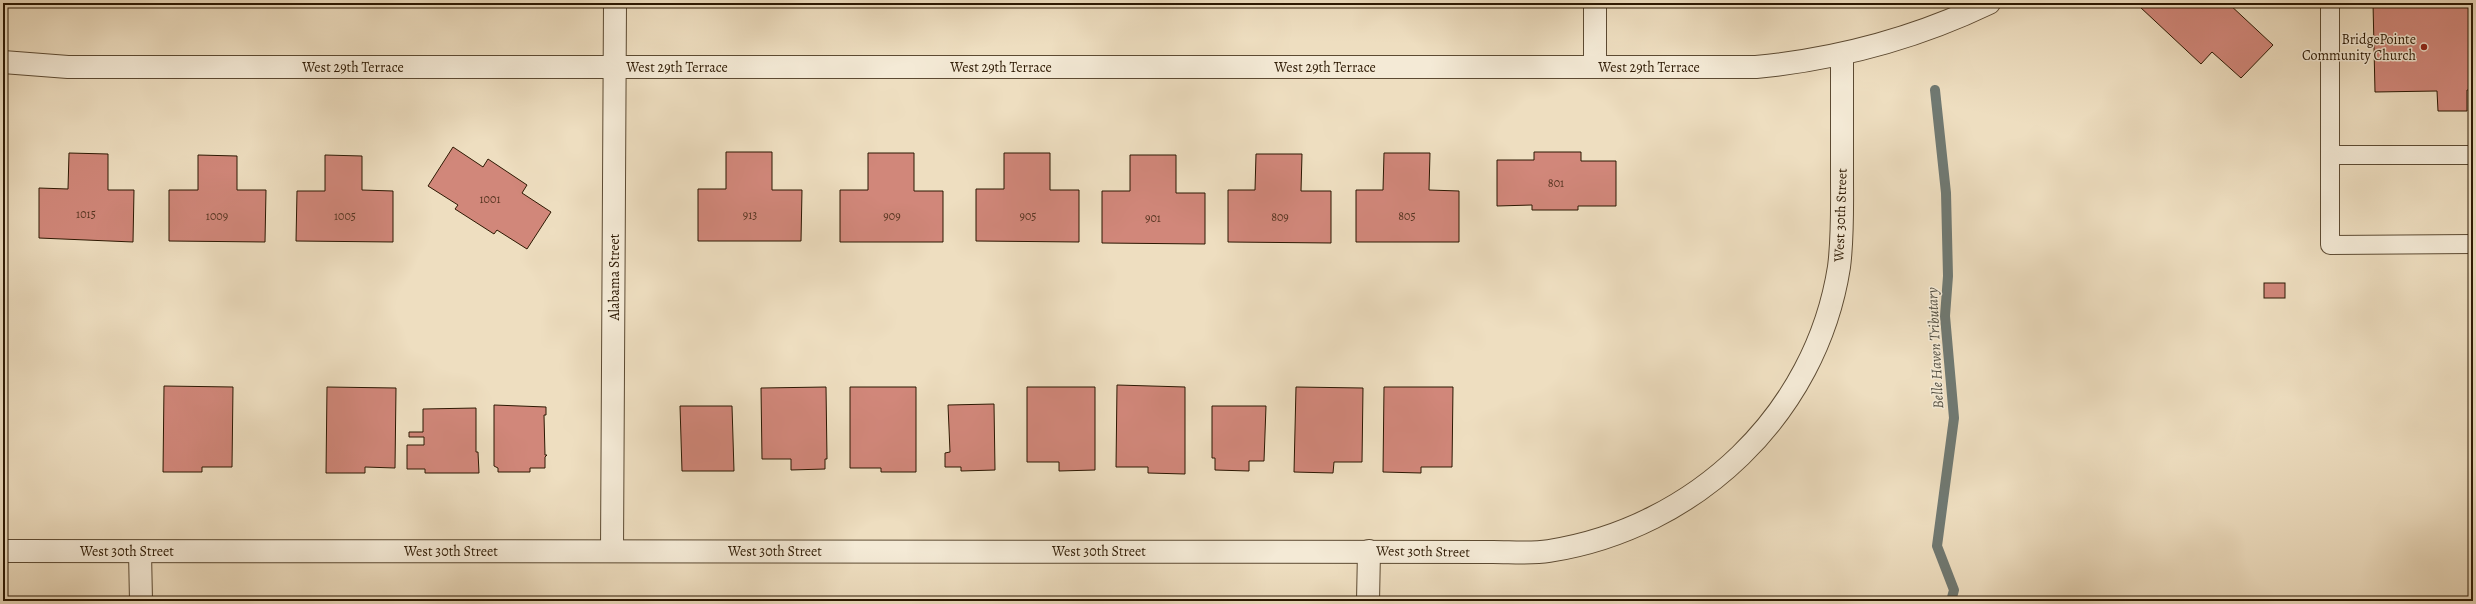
<svg xmlns="http://www.w3.org/2000/svg" width="2476" height="604" font-family="Alegreya,serif">
<style>
.lines{fill:none;stroke-linecap:round;stroke-linejoin:round}
.stream{stroke:#707972;stroke-width:10}
.building{fill:#d1877a;stroke:#2c1802}
.lane-casing{stroke:#5c4a32;stroke-width:20}
.street-casing{stroke:#5c4a32;stroke-width:24}
.lane{stroke:#f4ead6;stroke-width:18}
.street{stroke:#f4ead6;stroke-width:22}
.poi-dot{fill:#8f2418;stroke:#f4ead6;stroke-width:1.5}
.labels{text-anchor:middle;stroke-width:3;stroke-linejoin:round;paint-order:stroke}
.number-label{font-size:12px;fill:#553420}
.poi-label{font-size:14px;fill:#2c1802;stroke:#f4ead6;text-anchor:end}
.street-label{font-size:14px;fill:#2c1802;stroke:#f4ead6}
.water-label{font-size:15px;font-style:italic;fill:#545043;stroke:#f4ead6}
</style>
<rect width="100%" height="100%" fill="#eedec0"/>
<filter id="stains"><feTurbulence type="fractalNoise" baseFrequency=".005" numOctaves="4"/><feColorMatrix values="0 0 0 0 .2 0 0 0 0 .09 0 0 0 0 .02 0 0 0 .5 -.17"/></filter>
<radialGradient id="worn" r=".72"><stop offset=".6" stop-color="#630" stop-opacity="0"/><stop offset="1" stop-color="#630" stop-opacity=".3"/></radialGradient>
<g class="lines">
<!-- stream -->
<path class="stream" d="M1935 90 1946 193 1948 276 1945 316 1954 418 1937 546 1954 590 1951 601"/>
</g>
<!-- building -->
<g class="building">
<path d="M2144 3H2228L2273 45 2241 78 2212 52 2201 64 2140 7Z"/>
<path d="M2373 3H2473V90H2467V111H2438L2437 91 2375 92Z"/>
<path d="M453 147 483 167 488 159 527 185 522 193 551 212 527 249 497 230 494 234 455 209 458 205 428 186Z"/>
<path d="M726 152H772V190H802L801 241H698V189H726Z"/>
<path d="M1534 152H1581V161H1616V206H1578V210H1532V205L1497 206V160H1534Z"/>
<path d="M69 153 108 154V190H134L133 242 39 238V188L68 189Z"/>
<path d="M868 153H914V191H943V242H840V190H868Z"/>
<path d="M1004 153H1050V190H1079V242L976 241V189H1004Z"/>
<path d="M1384 153H1430L1429 190 1459 191V242H1356V190H1383Z"/>
<path d="M1256 154H1302L1301 191H1331V243L1228 242V190H1255Z"/>
<path d="M198 155 237 156V190H266L265 242 169 241V190H198Z"/>
<path d="M325 155 362 156V190L393 191V242L296 241 297 191H325Z"/>
<path d="M1130 155H1176V193H1205V244L1102 243V191H1130Z"/>
<rect x="2264" y="283" width="21" height="15"/>
<path d="M1117 385 1185 387V474L1148 473V467H1116Z"/>
<path d="M164 386 233 387 232 467H202V472H163Z"/>
<path d="M327 387 396 388 395 468 365 467V473H326Z"/>
<path d="M826 387 827 459H825V469L791 470V459H762L761 388Z"/>
<path d="M850 387H916V472H881V468H850Z"/>
<path d="M1027 387H1095V470L1059 471V462H1027Z"/>
<path d="M1296 387 1363 388 1362 462H1334L1333 473 1294 472Z"/>
<path d="M1384 387H1453L1452 467H1421V473L1383 472Z"/>
<path d="M994 404 995 470 961 471V467H945V453L950 452 948 405Z"/>
<path d="M494 405 546 407V415H544L545 455H547L545 457V468H530V472H498V468L494 466Z"/>
<path d="M680 406H732L734 471H682Z"/>
<path d="M1212 406H1266L1264 461H1249V471L1215 470V458H1212Z"/>
<path d="M476 408V452H478L479 473H425V469H407V445H424V437H409V432H423V409Z"/>
</g>
<g class="lines">
<!-- lane casing -->
<g class="lane-casing">
<g id="lane">
<path d="M2330 3V155H2473"/>
<path d="M2330 155V245L2473 244"/>
</g>
</g>
<!-- street casing -->
<g class="street-casing">
<g id="street">
<path d="M3 62 68 67H1756C1839 59 1914 39 1989 3"/>
<path d="M1595 67V3"/>
<path d="M3 551 1493 552C1511 552 1531 554 1549 551 1696 528 1816 414 1839 267 1843 236 1842 206 1842 175 1842 135 1842 95 1842 55"/>
<path d="M612 551 615 3"/>
<path d="M140 552 141 601"/>
<path d="M1368 601 1369 551"/>
</g>
</g>
<!-- lane -->
<use href="#lane" class="lane"/>
<!-- street -->
<use href="#street" class="street"/>
</g>
<!-- markers -->
<circle class="poi-dot" cx="2424" cy="47" r="4"/>
<g class="labels">
<!-- number labels -->
<g class="number-label">
<text x="1556" y="187">801</text>
<text x="490" y="203">1001</text>
<text x="86" y="218">1015</text>
<text x="750" y="219">913</text>
<text x="217" y="220">1009</text>
<text x="345" y="220">1005</text>
<text x="892" y="220">909</text>
<text x="1028" y="220">905</text>
<text x="1407" y="220">805</text>
<text x="1280" y="221">809</text>
<text x="1153" y="222">901</text>
</g>
<!-- poi labels -->
<g class="poi-label">
<text x="2416" y="44">BridgePointe<tspan x="2416" dy="16">Community Church</tspan></text>
</g>
<!-- street labels -->
<g class="street-label">
<text x="353" y="72">West 29th Terrace</text>
<text x="677" y="72">West 29th Terrace</text>
<text x="1001" y="72">West 29th Terrace</text>
<text x="1325" y="72">West 29th Terrace</text>
<text x="1649" y="72">West 29th Terrace</text>
<text transform="translate(1840 215) rotate(-88)" y="5">West 30th Street</text>
<text transform="translate(614 277) rotate(-90)" y="5">Alabama Street</text>
<text x="127" y="556">West 30th Street</text>
<text x="451" y="556">West 30th Street</text>
<text x="775" y="556">West 30th Street</text>
<text x="1099" y="556">West 30th Street</text>
<text transform="translate(1423 551) rotate(1)" y="5">West 30th Street</text>
</g>
<!-- water labels -->
<g class="water-label">
<text transform="translate(1935 348) rotate(-93)" y="5">Belle Haven Tributary</text>
</g>
</g>
<!-- margin -->
<rect width="2476" height="604" fill="none" stroke="#eedec0" stroke-width="16"/>
<rect x="4" y="4" width="2468" height="596" fill="none" stroke="#2c1802" stroke-width="2"/>
<rect x="8" y="8" width="2460" height="588" fill="none" stroke="#2c1802"/>
<rect width="100%" height="100%" filter="url(#stains)"/>
<rect width="100%" height="100%" fill="url(#worn)"/>
</svg>
